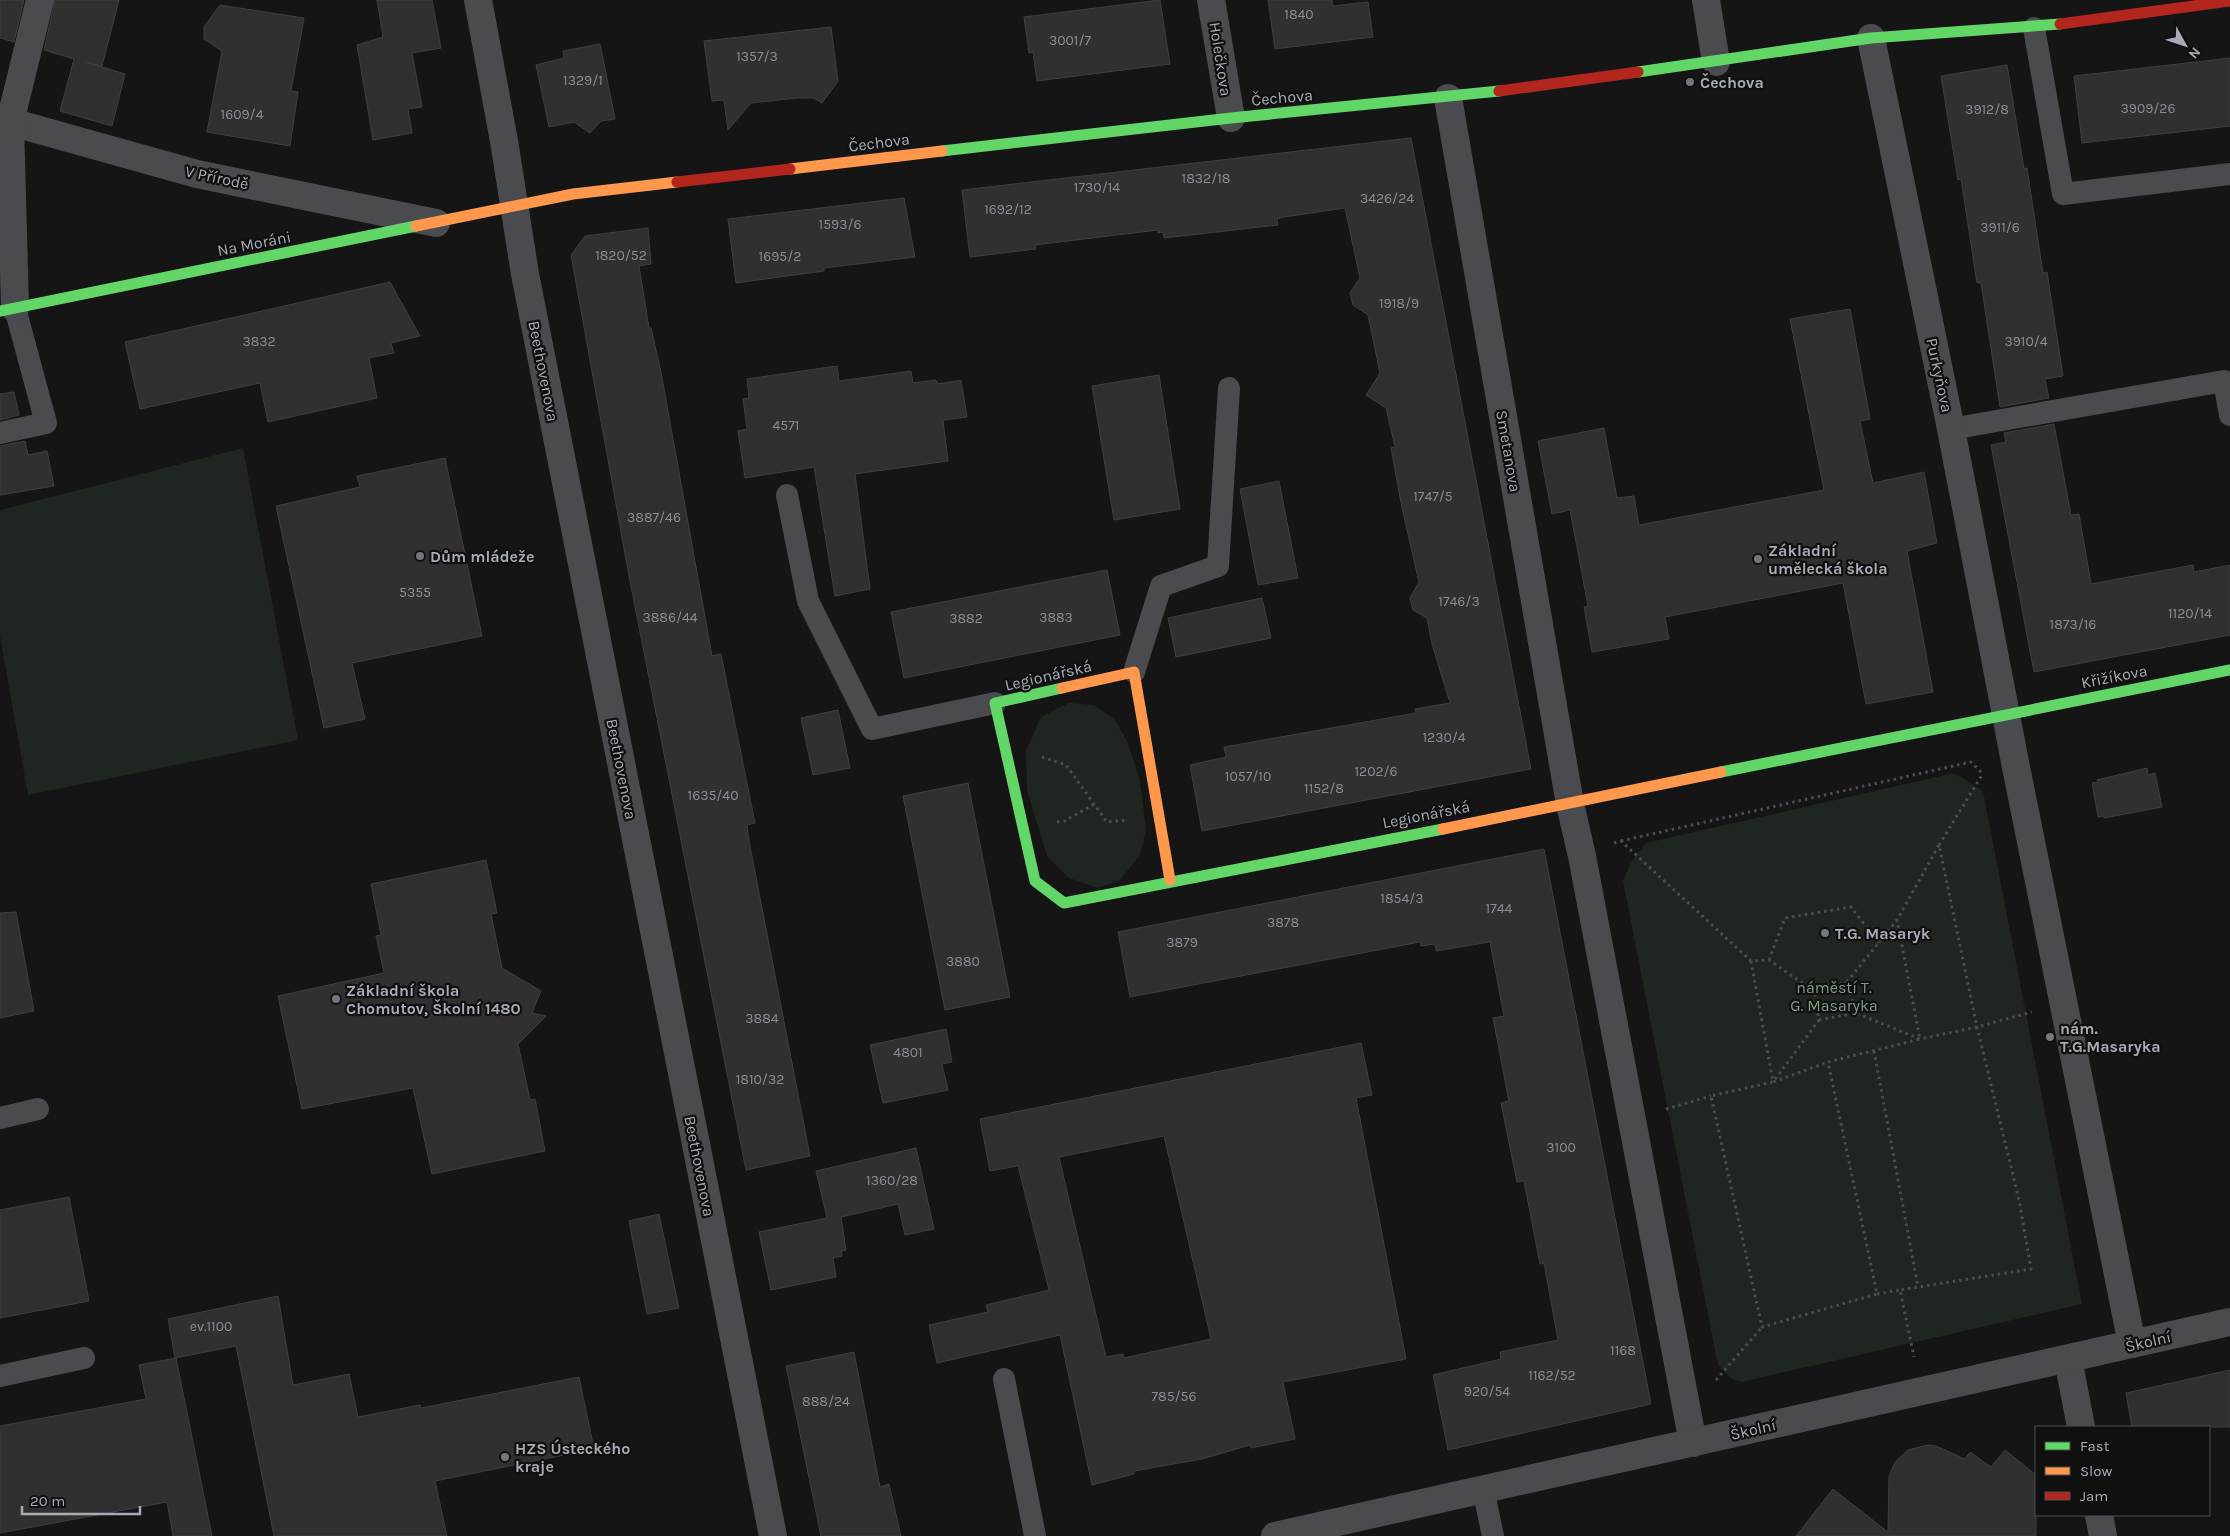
<svg xmlns="http://www.w3.org/2000/svg" width="2230" height="1536" font-family="Karla,sans-serif">
<style>
.green{fill:#1f2620}
.building{fill:#303031;stroke:#3e3f42;fill-rule:evenodd}
.lines{fill:none;stroke-linecap:round;stroke-linejoin:round}
.path{stroke:#4b4d50;stroke-width:3;stroke-dasharray:2.5 4;stroke-linecap:butt}
.lane{stroke:#4a4b4e;stroke-width:22}
.street{stroke:#4a4b4e;stroke-width:28}
.fast{stroke:#63d668;stroke-width:11}
.slow{stroke:#ff974d;stroke-width:11}
.jam{stroke:#b3261e;stroke-width:11}
.poi-dot{fill:#74777e;stroke:#101011;stroke-width:2}
.labels{text-anchor:middle;stroke-width:4.5;stroke-linejoin:round;paint-order:stroke}
.number-label{font-size:14px;fill:#898d95}
.street-label{font-size:16px;fill:#a7acb6;stroke:#101011}
.poi-label{font-size:16px;font-weight:bold;fill:#a7acb6;stroke:#101011;text-anchor:start}
.park-label{font-size:16px;fill:#809f82;stroke:#101011}
</style>
<rect width="100%" height="100%" fill="#151516"/>
<!-- green -->
<g class="green">
<path d="M243 448 298 740 28 795 0 636V510Z"/>
<path d="M1069 703 1094 705 1115 720 1128 743 1140 781 1146 830 1140 855 1120 880 1098 888 1069 878 1047 856 1027 790 1026 751 1041 717Z"/>
<path d="M1954 773 1983 791 2082 1304 1741 1382 1732 1379 1718 1365 1623 881 1631 862 1646 843Z"/>
</g>
<!-- building -->
<g class="building">
<path d="M0 0H24L14 42 0 38Z"/>
<path d="M55 0H119L102 66 86 62 125 74 112 126 60 111 74 59 44 50Z"/>
<path d="M377 0H432L441 48 412 53 422 107 408 109 412 133 373 140 357 45 383 37Z"/>
<path d="M1160 0 1170 64 1037 81 1033 52 1029 53 1024 17Z"/>
<path d="M1268 0H1332L1333 6 1368 2 1373 37 1275 49Z"/>
<path d="M220 5 304 18 291 91 298 92 290 146 207 132 222 51 204 39V27Z"/>
<path d="M831 27 838 81 822 103 814 98H798L751 103 728 130 724 100 712 101 704 41Z"/>
<path d="M600 44 615 119 601 121 590 133 574 122 549 127 536 65 564 58 563 51Z"/>
<path d="M2230 58V126L2082 143 2074 76Z"/>
<path d="M2007 65 2024 169 2027 168 2043 273 2047 272 2063 376 2045 379 2049 398 2000 407 1981 283H1977L1961 179 1958 180 1941 76Z"/>
<path d="M1411 138 1531 769 1202 831 1190 765 1226 757 1224 747 1416 713 1415 709 1450 703 1432 644 1427 618 1413 610 1410 598 1419 582 1402 508 1391 448 1395 447 1386 408 1366 395 1380 373 1368 315 1353 305 1350 293 1360 278 1345 208 1284 217 1277 219 1278 225 1164 238 1163 232 1158 233V230L1035 245 1036 249 970 257 962 190Z"/>
<path d="M904 198 915 257 824 268V271L736 283 728 219Z"/>
<path d="M648 228 651 264 639 266 649 328H651L661 372 712 656 721 654 755 823 747 825 749 841 810 1156 746 1170 629 576 571 255 585 236Z"/>
<path d="M390 282 420 336 391 343 394 353 369 358 377 398 268 422 260 383 140 409 125 342Z"/>
<path d="M1850 309 1870 419 1860 421 1873 483 1924 472 1937 543 1907 551 1933 692 1866 704 1843 583 1665 617 1669 639 1592 652 1584 607 1588 606 1570 510 1552 514 1538 441 1604 428 1617 498 1634 496 1639 525 1824 490 1790 319Z"/>
<path d="M837 366 839 381 911 371 913 383 936 380 938 384 961 380 967 417 943 420 948 461 855 474 870 589 835 596 814 467 745 478 738 431 747 429 743 399 749 398 747 379Z"/>
<path d="M1159 375 1180 509 1114 520 1092 386Z"/>
<path d="M14 392 19 415 0 420V394Z"/>
<path d="M2054 424 2071 515 2079 514 2091 584 2193 565 2194 572 2230 565V635L2034 672 1991 445 2006 442 2004 433Z"/>
<path d="M25 441 28 455 47 451 54 486 0 495V446Z"/>
<path d="M445 458 482 636 352 663 365 719 324 728 276 506 360 487 357 476Z"/>
<path d="M1279 481 1298 578 1258 585 1240 489Z"/>
<path d="M1107 570 1120 635 904 678 891 612Z"/>
<path d="M1262 598 1271 638 1176 657 1168 618Z"/>
<path d="M838 710 850 768 813 775 801 718Z"/>
<path d="M2147 768 2148 775 2155 773 2162 807 2104 818V816L2098 817 2092 783 2098 782 2097 780Z"/>
<path d="M968 783 1010 997 945 1010 903 796Z"/>
<path d="M1544 849 1651 1404 1448 1450 1433 1375 1501 1359 1500 1352 1558 1340 1544 1263 1540 1264 1524 1181 1517 1182 1501 1103 1509 1101 1493 1018 1504 1016 1490 942 1436 951 1435 944 1421 946 1420 942 1130 997 1118 932Z"/>
<path d="M486 860 497 913 491 914 502 968 541 991 532 1013 546 1016 518 1044 530 1100 535 1099 545 1151 432 1174 413 1088 302 1109 278 996 384 973 376 936 381 935 371 884Z"/>
<path d="M16 912 34 1011 0 1018V913Z"/>
<path d="M946 1029 952 1062 942 1064 948 1090 883 1103 870 1045Z"/>
<path d="M1361 1043 1372 1095 1356 1098 1406 1359 1283 1382 1295 1439 1251 1448 1250 1445 1202 1459 1134 1471V1474L1092 1485 1060 1335 937 1363 929 1325 988 1312 986 1305 1049 1290 1018 1166 990 1171 980 1119ZM1164 1136 1211 1339 1124 1358 1123 1354 1106 1357 1059 1157Z"/>
<path d="M916 1148 934 1229 905 1235 898 1204 841 1217 846 1250 841 1251 842 1256 833 1258 836 1277 771 1290 759 1232 827 1218 816 1171Z"/>
<path d="M69 1197 89 1301 0 1318V1210Z"/>
<path d="M659 1214 679 1308 647 1314 629 1221Z"/>
<path d="M278 1296 293 1385 349 1374 358 1417 420 1405 421 1408 579 1377 594 1449 435 1481 447 1536H274L236 1346 175 1358 168 1319Z"/>
<path d="M854 1352 880 1487 889 1484 901 1536H821L786 1366Z"/>
<path d="M176 1358 212 1536H173L167 1502 0 1533V1426L146 1399 139 1365Z"/>
<path d="M2230 1370V1427H2132L2126 1393Z"/>
<path d="M1928 1445 1936 1446 1965 1459 1970 1452 1991 1467 2005 1450 2036 1475V1536H1796L1833 1489 1888 1532 1889 1477 1892 1469 1896 1461 1908 1450Z"/>
</g>
<g class="lines">
<!-- path -->
<g class="path">
<path d="M1042 757 1066 765 1107 822 1126 820"/>
<path d="M1057 822 1065 821 1094 804"/>
<path d="M1621 841 1971 762 1981 772"/>
<path d="M1614 843 1621 841 1751 961 1769 960 1814 991 1819 1020 1773 1082 1711 1096 1762 1327 1877 1294 1828 1062 1920 1039 1897 920 1939 845 1977 1027 2019 1200 2031 1269 1900 1290 1914 1357"/>
<path d="M1939 845 1982 775"/>
<path d="M1769 960 1785 918 1851 907 1879 943"/>
<path d="M1751 961 1773 1082 1828 1062"/>
<path d="M1847 982 1897 920"/>
<path d="M1814 991 1847 982 1856 1013"/>
<path d="M1819 1020 1856 1013 1920 1039 1977 1027 2032 1012"/>
<path d="M1874 1051 1918 1287"/>
<path d="M1666 1109 1711 1096"/>
<path d="M1877 1294 1900 1290"/>
<path d="M1716 1380 1762 1327"/>
</g>
<!-- lane -->
<g class="lane">
<path d="M2034 28 2063 194 2230 174"/>
<path d="M1951 429 2224 381 2230 415"/>
<path d="M0 433 46 423 15 308"/>
<path d="M787 495 808 601 872 729 995 703"/>
<path d="M1134 672 1161 586 1218 566 1229 388"/>
<path d="M0 1118 38 1109"/>
<path d="M0 1376 84 1358"/>
<path d="M1004 1379 1035 1536"/>
<path d="M1483 1489 1493 1536"/>
</g>
<!-- street -->
<g class="street">
<path d="M478 0 504 141 525 274 773 1536"/>
<path d="M1211 0 1231 118"/>
<path d="M1706 0 1716 62"/>
<path d="M1871 38 1951 429 2016 767 2132 1344"/>
<path d="M1448 98 1570 804 1582 856 1693 1443"/>
<path d="M0 119 197 174 436 223"/>
<path d="M15 308 10 122 40 0"/>
<path d="M2068 1359 2081 1427"/>
<path d="M2099 1515 2103 1536"/>
<path d="M1275 1536 2230 1322"/>
</g>
<!-- fast -->
<g class="fast">
<path d="M1638 72 1871 38 2060 24"/>
<path d="M942 151 1231 118 1499 91"/>
<path d="M0 311 416 226"/>
<path d="M1062 688 995 703 1035 881 1064 903 1443 829"/>
<path d="M1721 772 2230 670"/>
</g>
<!-- slow -->
<g class="slow">
<path d="M790 169 942 151"/>
<path d="M416 226 573 194 677 182"/>
<path d="M1062 688 1134 672 1170 880"/>
<path d="M1443 829 1721 772"/>
</g>
<!-- jam -->
<g class="jam">
<path d="M2060 24 2230 1"/>
<path d="M1499 91 1638 72"/>
<path d="M677 182 790 169"/>
</g>
</g>
<!-- markers -->
<g class="poi-dot">
<circle cx="1690" cy="82" r="5"/>
<circle cx="420" cy="556" r="5"/>
<circle cx="1758" cy="559" r="5"/>
<circle cx="1825" cy="933" r="5"/>
<circle cx="336" cy="999" r="5"/>
<circle cx="2050" cy="1037" r="5"/>
<circle cx="505" cy="1457" r="5"/>
</g>
<g class="labels">
<!-- number labels -->
<g class="number-label">
<text x="1299" y="19">1840</text>
<text x="1070" y="45">3001/7</text>
<text x="757" y="61">1357/3</text>
<text x="583" y="85">1329/1</text>
<text x="2148" y="113">3909/26</text>
<text x="1987" y="114">3912/8</text>
<text x="242" y="119">1609/4</text>
<text x="1206" y="183">1832/18</text>
<text x="1097" y="192">1730/14</text>
<text x="1387" y="203">3426/24</text>
<text x="1008" y="214">1692/12</text>
<text x="840" y="229">1593/6</text>
<text x="2000" y="232">3911/6</text>
<text x="621" y="260">1820/52</text>
<text x="780" y="261">1695/2</text>
<text x="1399" y="308">1918/9</text>
<text x="259" y="346">3832</text>
<text x="2026" y="346">3910/4</text>
<text x="786" y="430">4571</text>
<text x="1433" y="501">1747/5</text>
<text x="654" y="522">3887/46</text>
<text x="415" y="597">5355</text>
<text x="1459" y="606">1746/3</text>
<text x="2190" y="618">1120/14</text>
<text x="670" y="622">3886/44</text>
<text x="1056" y="622">3883</text>
<text x="966" y="623">3882</text>
<text x="2073" y="629">1873/16</text>
<text x="1444" y="742">1230/4</text>
<text x="1376" y="776">1202/6</text>
<text x="1248" y="781">1057/10</text>
<text x="1324" y="793">1152/8</text>
<text x="713" y="800">1635/40</text>
<text x="1402" y="903">1854/3</text>
<text x="1499" y="913">1744</text>
<text x="1283" y="927">3878</text>
<text x="1182" y="947">3879</text>
<text x="963" y="966">3880</text>
<text x="762" y="1023">3884</text>
<text x="908" y="1057">4801</text>
<text x="760" y="1084">1810/32</text>
<text x="1561" y="1152">3100</text>
<text x="892" y="1185">1360/28</text>
<text x="211" y="1331">ev.1100</text>
<text x="1623" y="1355">1168</text>
<text x="1552" y="1380">1162/52</text>
<text x="1487" y="1396">920/54</text>
<text x="1174" y="1401">785/56</text>
<text x="826" y="1406">888/24</text>
</g>
<!-- street labels -->
<g class="street-label">
<text transform="translate(1221 59) rotate(81)" y="6">Holečkova</text>
<text transform="translate(1282 97) rotate(-5)" y="6">Čechova</text>
<text transform="translate(879 142) rotate(-7)" y="6">Čechova</text>
<text transform="translate(217 177) rotate(12)" y="6">V Přírodě</text>
<text transform="translate(254 243) rotate(-11)" y="6">Na Moráni</text>
<text transform="translate(544 371) rotate(79)" y="6">Beethovenova</text>
<text transform="translate(1940 375) rotate(78)" y="6">Purkyňova</text>
<text transform="translate(1509 451) rotate(80)" y="6">Smetanova</text>
<text transform="translate(1048 675) rotate(-13)" y="6">Legionářská</text>
<text transform="translate(2114 676) rotate(-11)" y="6">Křižíkova</text>
<text transform="translate(622 769) rotate(79)" y="6">Beethovenova</text>
<text transform="translate(1426 814) rotate(-11)" y="6">Legionářská</text>
<text transform="translate(700 1166) rotate(79)" y="6">Beethovenova</text>
<text transform="translate(2148 1341) rotate(-13)" y="6">Školní</text>
<text transform="translate(1753 1429) rotate(-13)" y="6">Školní</text>
</g>
<!-- poi labels -->
<g class="poi-label">
<text x="1700" y="88">Čechova</text>
<text x="1768" y="556">Základní<tspan x="1768" dy="18">umělecká škola</tspan></text>
<text x="430" y="562">Dům mládeže</text>
<text x="1835" y="939">T.G. Masaryk</text>
<text x="346" y="996">Základní škola<tspan x="346" dy="18">Chomutov, Školní 1480</tspan></text>
<text x="2060" y="1034">nám.<tspan x="2060" dy="18">T.G.Masaryka</tspan></text>
<text x="515" y="1454">HZS Ústeckého<tspan x="515" dy="18">kraje</tspan></text>
</g>
<!-- park labels -->
<g class="park-label">
<text x="1834" y="993">náměstí T.<tspan x="1834" dy="18">G. Masaryka</tspan></text>
</g>
</g>
<!-- legend -->
<rect x="2035" y="1426" width="175" height="90" fill="#101011" stroke="#4c4e53"/>
<rect x="2045" y="1442" width="25" height="8" fill="#63d668" stroke="#4c4e53"/>
<text x="2080" y="1451" font-size="15" fill="#a7acb6">Fast</text>
<rect x="2045" y="1467" width="25" height="8" fill="#ff974d" stroke="#4c4e53"/>
<text x="2080" y="1476" font-size="15" fill="#a7acb6">Slow</text>
<rect x="2045" y="1492" width="25" height="8" fill="#b3261e" stroke="#4c4e53"/>
<text x="2080" y="1501" font-size="15" fill="#a7acb6">Jam</text>
<!-- north arrow -->
<g transform="translate(2185 45) rotate(130)" stroke="#101011" stroke-width="4" paint-order="stroke">
<path d="M0-4L9 19L0 12L-9 19Z" fill="#a7acb6"/>
<text y="-8" font-size="14" font-weight="bold" text-anchor="middle" fill="#a7acb6">N</text>
</g>
<!-- scale -->
<path d="M22 1506v8h118v-8" fill="none" stroke="#a7acb6" stroke-width="2.5"/>
<text x="30" y="1506" font-size="15" fill="#a7acb6" stroke="#101011" stroke-width="4" paint-order="stroke">20 m</text>
</svg>
